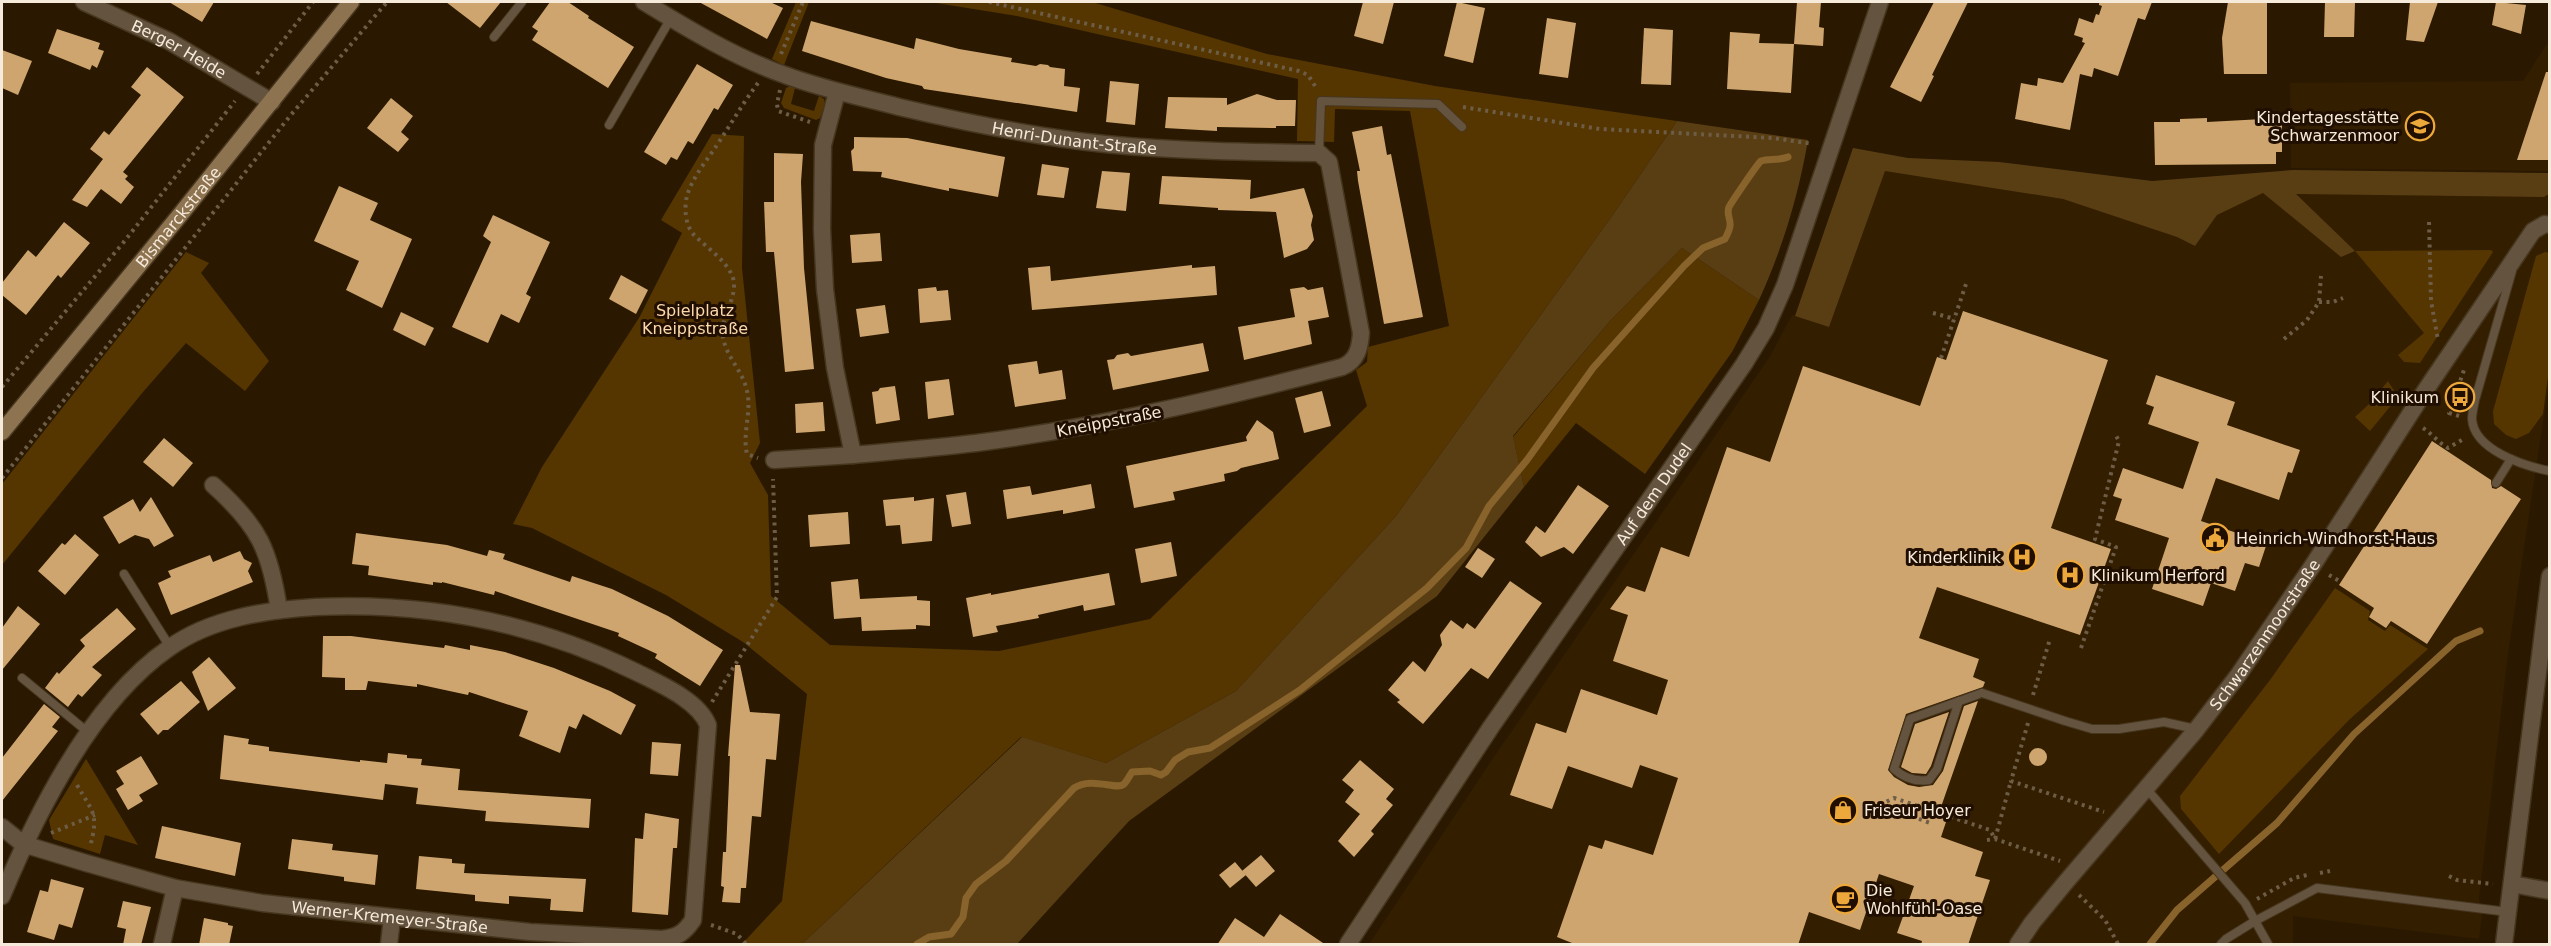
<svg xmlns="http://www.w3.org/2000/svg" width="2551" height="946" font-family="'DejaVu Sans',sans-serif">
<style>
.built{fill:#341e00}
.green{fill:#553600}
.forest{fill:#5a3e13}
.lines{fill:none;stroke-linecap:round;stroke-linejoin:round}
.stream{stroke:#88632b;stroke-width:7}
.building{fill:#cea56e}
.service-casing{stroke:#47361f;stroke-width:10}
.minor-casing{stroke:#47361f;stroke-width:19}
.secondary-casing{stroke:#47361f;stroke-width:19}
.path{stroke:#6d5d47;stroke-width:4;stroke-dasharray:3 4.5;stroke-linecap:butt}
.service{stroke:#64543f;stroke-width:8}
.minor{stroke:#64543f;stroke-width:16}
.secondary{stroke:#8d7350;stroke-width:16}
.service-bridge-casing{stroke:#47361f;stroke-width:10;stroke-linecap:butt}
.service-bridge{stroke:#64543f;stroke-width:8}
.labels{text-anchor:middle;stroke-width:6;stroke-linejoin:round;paint-order:stroke}
.street-label{font-size:16px;fill:#f6eadb;stroke:#200f00}
.poi-label{font-size:16px;fill:#f6eadb;stroke:#200f00;text-anchor:start}
.park-label{font-size:16px;fill:#fcd9ac;stroke:#200f00}
</style>
<rect width="100%" height="100%" fill="#2a1900"/>
<!-- built -->
<g class="built">
<path d="M2549 35V171L2291 168 2290 83 2523 81 2547 44Z"/>
<path d="M1884 170 2063 199 2177 237 2195 246 2217 215 2263 193 2544 197 2549 194V382L2508 654 2479 898 2482 915 2479 939 2293 916V944H1369L1498 751 1769 358 1792 315 1829 327Z"/>
</g>
<!-- green -->
<g class="green">
<path d="M796 2H809L784 65 772 59Z"/>
<path d="M930 2H1092L1267 54 1435 86 1677 121 1612 216 1396 516 1236 691 1106 763 1021 737 802 944H742L782 901 807 694 743 642 666 595 532 528 513 524 542 467 639 318 682 233 661 220 712 134 744 136 742 268 760 443 750 463 768 495 771 596 830 645 999 651 1150 619 1367 406 1356 370 1367 362 1368 347 1449 326 1410 111 1335 109 1334 142 1297 141 1298 79 1017 16Z"/>
<path d="M790 86 795 88 791 104 814 111 819 96 824 99 825 104 820 118 816 120 784 108 781 103 786 88Z"/>
<path d="M1682 248 1759 300 1732 352 1645 474 1576 423 1524 487 1513 437 1610 321Z"/>
<path d="M2491 250 2493 252 2420 363 2404 362 2398 355 2424 333 2355 251Z"/>
<path d="M186 252 209 263 201 273 269 361 245 391 186 343 143 392 2 565V484Z"/>
<path d="M2545 252 2550 253V361L2543 414 2529 433 2516 439 2506 435 2494 424 2493 411 2536 256Z"/>
<path d="M2388 381 2398 397 2370 431 2355 417 2368 405Z"/>
<path d="M2335 588 2370 611 2368 620 2385 631 2390 625 2428 649 2349 720 2219 854 2181 809 2180 796 2270 680Z"/>
<path d="M86 759 138 845 105 835 100 854 53 839 49 820Z"/>
</g>
<!-- forest -->
<g class="forest">
<path d="M1677 121 1808 140C1798 197 1783 247 1759 300L1682 248 1610 321 1513 436 1524 487 1437 596 1129 821 1017 944H802L1022 737 1106 763 1236 691 1396 516 1612 216Z"/>
<path d="M1853 148 1908 158 1999 162 2152 181 2293 170 2549 173V194L2544 197 2296 194 2355 251 2341 257 2263 193 2217 215 2195 246 2177 237 2063 199 1885 171 1829 327 1795 316Z"/>
</g>
<g class="lines">
<!-- stream -->
<g class="stream">
<path d="M917 944 929 937 951 934 963 917 966 898 976 884 1006 861 1074 788C1092 776 1117 791 1124 784 1127 781 1130 775 1132 772L1150 771 1161 775 1166 772 1175 760 1188 752 1210 748 1300 690 1427 588 1466 548 1489 506 1527 460 1593 368 1684 266 1703 248 1725 239C1727 235 1730 229 1730 226 1731 219 1726 214 1729 207 1731 203 1758 163 1761 161 1768 158 1779 161 1788 157"/>
<path d="M2150 944 2177 910 2277 823 2354 734 2456 641 2480 631"/>
</g>
</g>
<!-- building -->
<g class="building">
<path d="M169 2H214L202 22Z"/>
<path d="M446 2H501L480 28Z"/>
<path d="M550 2H568L589 16 588 18 634 47 608 88 532 40 538 31 532 27Z"/>
<path d="M699 2H770L783 8 767 39Z"/>
<path d="M1363 2H1394L1383 44 1354 36Z"/>
<path d="M1457 2 1485 8 1473 63 1444 56Z"/>
<path d="M1797 2H1821L1819 27 1824 28 1823 46 1794 44Z"/>
<path d="M1934 2H1968L1932 75 1934 76 1921 102 1890 87Z"/>
<path d="M2099 2H2152L2145 20 2138 18 2118 76 2094 68 2092 77 2080 74 2070 130 2015 119 2021 83 2037 86 2038 78 2063 83 2085 43 2082 42 2083 38 2074 35 2079 18 2093 23 2096 14 2099 15 2102 6 2099 5Z"/>
<path d="M2228 2H2267V74H2224L2222 38Z"/>
<path d="M2325 2H2355L2354 37H2324Z"/>
<path d="M2410 2H2438L2424 42 2406 40Z"/>
<path d="M2496 2 2526 5 2521 34 2492 25Z"/>
<path d="M1547 18 1576 23 1568 78 1539 74Z"/>
<path d="M811 21 914 49 916 38 959 49 1012 58 1011 62 1036 66 1040 64 1048 65 1050 67 1065 69 1064 86 1080 88 1077 112 924 89 922 86 886 78 802 51Z"/>
<path d="M1644 28 1673 30 1671 85 1641 84Z"/>
<path d="M57 29 100 43 98 49 104 51 97 68 92 65 90 70 48 53Z"/>
<path d="M1730 32 1760 34 1759 43 1794 44 1791 93 1727 89Z"/>
<path d="M2 50 32 61 18 95 2 88Z"/>
<path d="M697 64 733 85 718 110 714 108 693 144 688 141 677 160 671 157 666 165 644 152Z"/>
<path d="M147 67 184 97 123 172 128 176 125 179 134 187 121 204 101 189 87 207 72 200 103 159 90 149 104 131 109 135 141 95 131 87Z"/>
<path d="M2546 72H2550V160H2517Z"/>
<path d="M1110 81 1139 84 1135 125 1106 122Z"/>
<path d="M1257 94 1277 100H1296L1295 126H1276V128L1217 127V131L1165 128 1168 97 1227 98V105Z"/>
<path d="M391 98 413 116 401 132 409 139 398 152 367 128Z"/>
<path d="M2207 118V122L2282 118V152H2276V164L2155 165 2154 122H2180V119Z"/>
<path d="M1382 126 1387 155 1391 154 1423 317 1384 324 1358 181 1357 171H1360L1352 132Z"/>
<path d="M854 137 907 138 1005 157 998 197 949 188V191L881 177 882 172 853 171 851 151 854 148Z"/>
<path d="M774 153 803 154 801 182 804 268 814 369 785 372 774 252H766L764 202H774Z"/>
<path d="M1042 164 1069 168 1064 198 1037 195Z"/>
<path d="M1102 171 1130 173 1126 211 1096 208Z"/>
<path d="M1162 176 1251 180 1250 199 1304 188 1313 216 1311 225 1314 240 1307 249 1284 258 1276 212 1218 210V208L1159 204Z"/>
<path d="M339 186 378 203 370 220 412 239 382 308 346 290 359 261 314 241Z"/>
<path d="M493 215 550 242 526 294 531 297 519 323 501 314 488 343 452 327 491 242 483 236Z"/>
<path d="M64 222 90 243 61 278 58 275 26 315 2 295V283L28 250 36 257Z"/>
<path d="M880 233 882 261 852 263 850 235Z"/>
<path d="M1192 265V268L1215 266 1217 295 1032 310 1028 268 1050 266 1051 281Z"/>
<path d="M621 275 648 290 636 314 609 299Z"/>
<path d="M936 287 937 291 948 290 951 320 920 323 918 289Z"/>
<path d="M1304 287 1308 290 1323 287 1329 317 1308 321 1312 344 1244 360 1238 327 1295 317 1290 289Z"/>
<path d="M885 305 889 333 860 337 856 309Z"/>
<path d="M1963 311 2108 360 2051 528 2111 549 2080 635 1937 587 1919 638 1979 659 1973 677 1985 682 1983 687 1906 714 1888 770 1894 777 1908 785 1919 787 1933 785 1943 771 1964 706 1978 701 1941 807 1950 810 1941 837 1983 852 1975 876 1990 880 1968 945H1921L1922 941 1897 933 1914 886 1879 874 1860 930 1809 912 1798 945H1577L1557 937 1589 845 1602 849 1605 840 1653 855 1678 778 1640 765 1632 788 1568 766 1552 809 1510 795 1536 723 1566 733 1581 689 1657 715 1668 680 1613 661 1628 615 1610 609 1627 586 1645 592 1661 547 1689 557 1727 447 1770 462 1803 366 1920 406 1937 357 1946 360Z"/>
<path d="M401 312 434 328 425 346 393 330Z"/>
<path d="M1203 343 1209 371 1113 390 1107 360 1114 359 1117 355 1128 353 1131 356Z"/>
<path d="M1037 361 1039 374 1062 370 1066 399 1015 407 1008 365Z"/>
<path d="M2156 375 2235 402 2227 425 2300 450 2292 473 2288 472 2279 500 2216 478 2201 521 2267 543 2259 567 2245 563 2235 591 2211 583 2203 606 2152 589 2169 538 2115 520 2122 499 2113 496 2123 468 2183 489 2199 442 2148 424 2154 407 2146 404Z"/>
<path d="M949 379 954 415 928 419 925 382Z"/>
<path d="M895 386 900 420 876 424 872 392 878 391 880 388Z"/>
<path d="M1322 391 1331 426 1304 433 1295 398Z"/>
<path d="M823 402 825 431 796 433 795 404Z"/>
<path d="M1257 420 1273 432 1279 459 1241 468 1237 471 1224 474 1225 481 1173 492 1175 500 1134 508 1126 466 1247 441 1246 437Z"/>
<path d="M164 438 193 463 173 487 143 462Z"/>
<path d="M2432 441 2491 480 2492 488 2496 489 2501 486 2521 499 2427 644 2391 621 2386 628 2369 617 2374 608 2339 585Z"/>
<path d="M1091 484 1095 508 1063 514V510L1007 519 1003 490 1030 486 1032 495Z"/>
<path d="M1578 485 1609 506 1573 554 1564 547 1541 557 1525 542 1536 526 1545 533Z"/>
<path d="M966 492 971 524 952 527 946 495Z"/>
<path d="M151 497 174 536 154 547 149 539 135 535 119 544 103 517 133 499 140 512Z"/>
<path d="M914 497V501L934 498 932 541 902 544 900 525 886 526 883 500Z"/>
<path d="M848 512 850 544 810 547 808 515Z"/>
<path d="M356 533 447 545 487 556 489 550 505 554 503 559 570 582 572 576 612 589 668 616 723 650 700 686 655 658 657 654 618 636 619 633 495 591 494 595 442 582V583L433 582V585L368 575 369 566 352 564Z"/>
<path d="M75 534 99 555 65 595 38 571 62 543 65 545Z"/>
<path d="M1171 542 1177 576 1141 583 1135 549Z"/>
<path d="M1478 548 1495 559 1482 578 1465 567Z"/>
<path d="M240 551 244 559 252 563 248 571 253 582 171 615 158 583 171 577 168 571 210 555 213 562Z"/>
<path d="M1109 573 1115 605 1084 611 1083 605 1038 615 1039 618 996 626 998 632 973 637 966 598 991 593V595Z"/>
<path d="M858 579 860 599 917 596V600L930 601V626L916 625V629L862 631 861 617 834 619 831 582Z"/>
<path d="M1510 581 1542 603 1488 679 1471 668 1423 724 1397 702 1400 700 1388 690 1413 661 1425 672 1442 645 1440 635 1451 620 1463 629 1467 623 1475 629Z"/>
<path d="M18 606 40 624 2 670V628Z"/>
<path d="M117 608 136 629 92 667 102 675 82 697 78 694 68 707 45 688 57 672 59 674 85 646 80 640Z"/>
<path d="M323 636H351L444 648 445 645 470 650V645L505 652 554 668 610 691 636 705 621 735 583 714 576 729 569 726 560 753 519 736 528 711 469 692 468 695 417 684V687L368 681 366 690H345V678L322 677Z"/>
<path d="M209 657 236 688 208 711 192 672Z"/>
<path d="M735 665H740L750 712 780 714 776 760 766 759 761 817 752 816 746 888H741L740 903 722 902 724 887 721 886 723 852H726L730 756H728Z"/>
<path d="M181 681 200 702 168 730H163L158 735 140 714Z"/>
<path d="M44 704 60 717 52 727 58 731 2 801V758Z"/>
<path d="M1949 712 1931 766 1926 774 1912 773 1901 767 1915 724Z"/>
<path d="M224 735 249 739 248 744 269 747V751L360 762V760L387 763 388 753 407 755V758L422 759 421 765 460 769 458 790 591 799 589 828 485 821 486 811 416 804 418 788 385 784 383 800 220 779Z"/>
<path d="M652 742 681 744 678 776 650 774Z"/>
<circle cx="2038" cy="757" r="9"/>
<path d="M141 756 158 784 139 795 143 801 128 810 116 789 124 784 116 771Z"/>
<path d="M1360 760 1394 789 1386 799 1393 805 1371 831 1374 834 1354 857 1338 841 1360 814 1345 802 1354 790 1342 780Z"/>
<path d="M645 813 679 819 677 848H673L668 915 632 912 635 838 643 839Z"/>
<path d="M162 826 241 843 235 876 155 858Z"/>
<path d="M292 839 333 844 332 850 378 855 375 885 344 881V877L288 869Z"/>
<path d="M1261 855 1275 871 1256 887 1242 871Z"/>
<path d="M419 856 452 859V863L465 864 464 873 586 879 583 912 550 910 551 899 509 896V904L475 901V895L416 889Z"/>
<path d="M1235 862 1246 875 1230 888 1219 875Z"/>
<path d="M51 879 84 888 72 928 59 924 54 940 27 932 40 890 48 892Z"/>
<path d="M123 901 151 907 141 945H123L126 929 117 927Z"/>
<path d="M1280 914 1326 945H1217L1235 918 1264 937Z"/>
<path d="M204 918 228 923V925L233 926 229 945H199Z"/>
</g>
<g class="lines">
<!-- service casing -->
<g class="service-casing">
<g id="service">
<path d="M494 37 522 2"/>
<path d="M609 125 671 18"/>
<path d="M1319 153 1321 101 1438 104 1462 127"/>
<path d="M2512 271 2475 400C2474 406 2472 413 2472 419 2474 450 2524 466 2550 471"/>
<path d="M2496 483 2511 459"/>
<path d="M124 574 170 647"/>
<path d="M22 678 89 733"/>
<path d="M1959 701 1937 769 1929 780C1916 782 1904 778 1894 769L1910 719 1982 693"/>
<path d="M2065 721 2092 729H2119L2164 722 2196 729"/>
<path d="M2146 788 2245 903 2268 944"/>
<path d="M2221 944 2226 939 2255 921 2317 888 2508 912"/>
</g>
</g>
<!-- minor casing -->
<g class="minor-casing">
<g id="minor">
<path id="s1" d="M84 2 169 41 272 102"/>
<path id="s2" d="M644 2C688 29 736 58 785 75 822 89 861 97 899 107 967 123 1036 137 1105 144 1176 151 1247 152 1319 153L1329 162 1361 333C1360 348 1357 361 1342 367 1222 398 1100 427 976 443 935 448 894 451 853 455L835 368 825 289 822 229 823 145 837 92"/>
<path d="M774 460 853 455"/>
<path d="M213 485C259 526 270 550 279 610"/>
<path id="s3" d="M2 827 23 844 86 863 175 888 262 903 530 932 662 939C678 937 684 933 693 920L708 725C698 700 660 684 636 672 536 623 427 602 316 607 266 610 211 618 169 648 92 701 37 812 2 896"/>
<path d="M2512 884 2550 891"/>
<path d="M162 944 175 888"/>
<path d="M389 944 392 918"/>
<path id="s4" d="M1348 944 1491 727 1744 364 1766 328 1785 285 1880 2"/>
<path id="s5" d="M2018 944 2032 923 2065 883 2196 730 2239 674 2313 565 2425 391 2533 231 2545 224 2550 225"/>
<path d="M2504 944 2550 576"/>
</g>
</g>
<!-- secondary casing -->
<g class="secondary-casing">
<g id="secondary">
<path id="s6" d="M2 432 180 215 351 2"/>
</g>
</g>
<!-- path -->
<g class="path">
<path d="M989 2 1299 71 1308 75 1317 89"/>
<path d="M781 54 803 2"/>
<path d="M257 74 313 2"/>
<path d="M758 83C743 103 731 124 717 145 707 160 692 178 687 196 684 208 685 225 694 235 707 248 732 264 734 283 735 302 720 318 723 337 726 357 743 371 747 391 752 412 742 433 747 454L758 458"/>
<path d="M780 90 777 104 778 111 810 122"/>
<path d="M1463 107 1600 129 1773 138 1813 144"/>
<path d="M2429 222 2431 301 2438 340"/>
<path d="M2319 302H2333L2343 298"/>
<path d="M1933 313 1955 319"/>
<path d="M2284 339 2307 320 2319 302 2321 276"/>
<path d="M1941 358 1967 281"/>
<path d="M2 387 123 243 235 101"/>
<path d="M2459 416 2449 413 2464 370"/>
<path d="M2423 428C2432 434 2438 442 2448 448L2465 438"/>
<path d="M2 478 290 116 387 2"/>
<path d="M2329 575 2341 582"/>
<path d="M2081 648 2116 547 2095 539 2119 441 2115 434"/>
<path d="M2033 695 2050 639"/>
<path d="M712 702 777 597 773 479"/>
<path d="M2028 723 2011 781 2104 812"/>
<path d="M77 785C93 813 99 813 90 847"/>
<path d="M1880 805 1894 798 1990 830 1995 839 2011 781"/>
<path d="M1877 807 1880 805 1933 824"/>
<path d="M51 833 95 815"/>
<path d="M1987 840 1995 839 2060 861"/>
<path d="M2320 873 2330 871"/>
<path d="M2449 876 2457 880 2493 884"/>
<path d="M2079 895 2105 920 2118 944"/>
<path d="M2257 899 2294 878 2307 875"/>
<path d="M711 925 737 934 746 944"/>
</g>
<!-- service -->
<use href="#service" class="service"/>
<!-- minor -->
<use href="#minor" class="minor"/>
<!-- secondary -->
<use href="#secondary" class="secondary"/>
<!-- service-bridge casing -->
<g class="service-bridge-casing">
<path id="service-bridge" d="M1982 693 2065 721"/>
</g>
<!-- service-bridge -->
<use href="#service-bridge" class="service-bridge"/>
</g>
<!-- icons -->
<defs>
<g id="school-ring" transform="scale(1.5)"><circle r="9.5" fill="#200f00" stroke="#eda83c" stroke-width="1.5"/><path d="M0-5L7-2L0 1L-7-2ZM-4 1L0 2.5L4 1V4Q0 6-4 4Z" fill="#eda83c"/></g>
<g id="bus-ring" transform="scale(1.5)"><circle r="9.5" fill="#200f00" stroke="#eda83c" stroke-width="1.5"/><path d="M-5-6H5V4H4V6H2V4H-2V6H-4V4H-5ZM-3.5-4V0h7V-4ZM-3.5 1.2v1.5H-2V1.2ZM2 1.2v1.5H3.5V1.2Z" fill="#eda83c"/></g>
<g id="civic-ring" transform="scale(1.5)"><circle r="9.5" fill="#200f00" stroke="#eda83c" stroke-width="1.5"/><path d="M-.6-6.5H3V-4.5H.6V-3L4-1V1h2V6H-6V1h2V-1L-.6-3ZM-1.2 2.5V6h2.4V2.5Z" fill="#eda83c"/></g>
<g id="hospital-ring" transform="scale(1.5)"><circle r="9.5" fill="#200f00" stroke="#eda83c" stroke-width="1.5"/><path d="M-5-5h3v3.5h4V-5h3V5h-3V1.5h-4V5h-3Z" fill="#eda83c"/></g>
<g id="shop-ring" transform="scale(1.5)"><circle r="9.5" fill="#200f00" stroke="#eda83c" stroke-width="1.5"/><path d="M-5-2.5h2.3a2.7 3.5 0 0 1 5.4 0H5L5.5 6h-11ZM-1.5-2.5h3a1.5 2.3 0 0 0-3 0Z" fill="#eda83c"/></g>
<g id="cafe-ring" transform="scale(1.5)"><circle r="9.5" fill="#200f00" stroke="#eda83c" stroke-width="1.5"/><path d="M-5.5-4.5H6V0H3Q3 3.5 0 3.5H-2.5Q-5.5 3.5-5.5 0ZM3-3.2v2h1.7v-2ZM-6 4.5H4V6H-6Z" fill="#eda83c"/></g>
</defs>
<g fill-rule="evenodd">
<use href="#school-ring" x="2420" y="126"/>
<use href="#bus-ring" x="2460" y="397"/>
<use href="#civic-ring" x="2215" y="538"/>
<use href="#hospital-ring" x="2022" y="557"/>
<use href="#hospital-ring" x="2070" y="575"/>
<use href="#shop-ring" x="1843" y="810"/>
<use href="#cafe-ring" x="1845" y="899"/>
</g>
<g class="labels">
<!-- street labels -->
<g class="street-label">
<text dy="6" stroke="none"><textPath href="#s1" startOffset="106">Berger Heide</textPath></text>
<text dy="6" stroke="none"><textPath href="#s2" startOffset="456">Henri-Dunant-Straße</textPath></text>
<text dy="6" stroke="none"><textPath href="#s6" startOffset="278">Bismarckstraße</textPath></text>
<text transform="translate(1109 421) rotate(-11)" y="6">Kneippstraße</text>
<text dy="6" stroke="none"><textPath href="#s4" startOffset="544">Auf dem Dudel</textPath></text>
<text dy="6" stroke="none"><textPath href="#s5" startOffset="396">Schwarzenmoorstraße</textPath></text>
<text dy="6" stroke="none"><textPath href="#s3" startOffset="402">Werner-Kremeyer-Straße</textPath></text>
</g>
<!-- poi labels -->
<g class="poi-label">
<text x="2399" y="123" text-anchor="end">Kindertagesstätte<tspan x="2399" dy="18">Schwarzenmoor</tspan></text>
<text x="2439" y="403" text-anchor="end">Klinikum</text>
<text x="2236" y="544">Heinrich-Windhorst-Haus</text>
<text x="2001" y="563" text-anchor="end">Kinderklinik</text>
<text x="2091" y="581">Klinikum Herford</text>
<text x="1864" y="816">Friseur Hoyer</text>
<text x="1866" y="896">Die<tspan x="1866" dy="18">Wohlfühl-Oase</tspan></text>
</g>
<!-- park labels -->
<g class="park-label">
<text x="695" y="316">Spielplatz<tspan x="695" dy="18">Kneippstraße</tspan></text>
</g>
</g>
<!-- border -->
<rect width="2551" height="946" fill="none" stroke="#f6eadb" stroke-width="6"/>
</svg>
